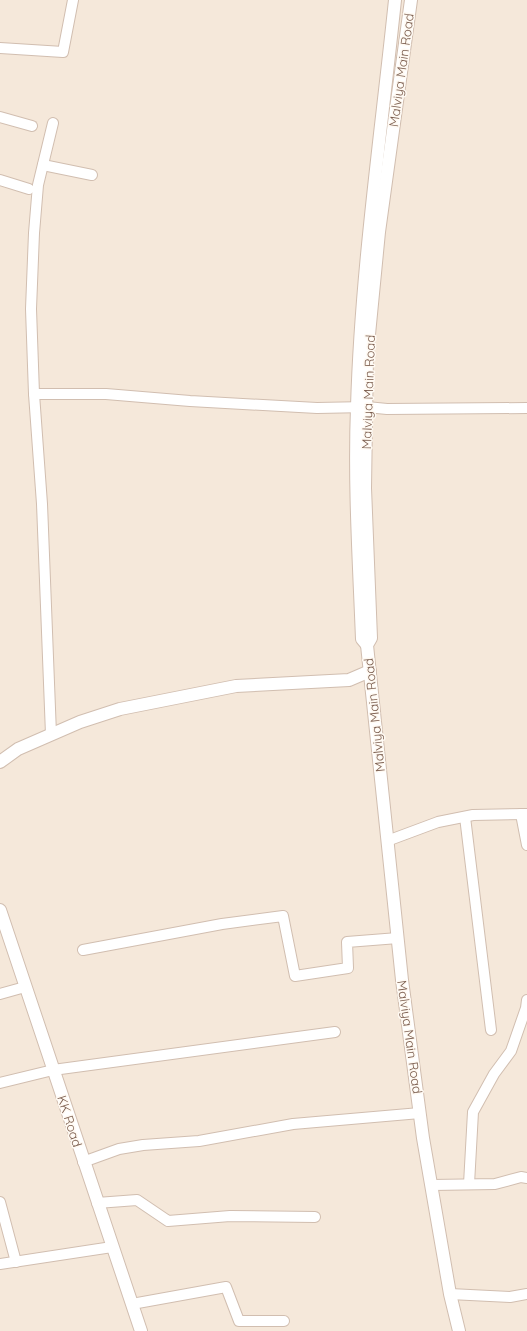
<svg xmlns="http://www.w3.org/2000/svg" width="527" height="1331" font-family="Quicksand,sans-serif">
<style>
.residential{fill:#f5e8da}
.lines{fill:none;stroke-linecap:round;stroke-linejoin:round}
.minor-casing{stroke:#d1beb0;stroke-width:12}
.tertiary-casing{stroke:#d1beb0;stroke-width:14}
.minor{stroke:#fff;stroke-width:10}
.tertiary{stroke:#fff;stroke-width:12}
.labels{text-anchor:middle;stroke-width:3;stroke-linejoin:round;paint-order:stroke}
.street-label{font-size:13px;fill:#7a5c4d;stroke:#fffaf3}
</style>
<rect width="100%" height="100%" fill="#fdf6ec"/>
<!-- residential -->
<rect class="residential" x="0" y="0" width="527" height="1331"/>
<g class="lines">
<!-- minor casing -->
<g class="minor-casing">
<g id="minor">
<path d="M0 48 63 52 73 0"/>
<path d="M0 117 32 126"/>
<path d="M43 165 92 175"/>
<path d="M0 180 29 189"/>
<path d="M34 394H106L190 401 317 408 367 407 387 409 527 408"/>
<path d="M51 734 42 504 34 394 31 309 34 233 38 185 53 123"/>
<path d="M521 814 527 845"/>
<path d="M465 817 491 1030"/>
<path d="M387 841 438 822 473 815 527 814"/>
<path d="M83 950 222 924 283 916 295 976 348 968 347 942 398 938"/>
<path d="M0 994 25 987"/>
<path d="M0 1083 53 1070 335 1032"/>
<path d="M83 1162 119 1149 143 1145 199 1141 293 1124 420 1113"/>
<path d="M469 1184 473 1112 494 1074 511 1051 526 1008 527 1000"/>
<path d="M432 1185 495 1184 521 1177 527 1178"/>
<path d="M0 1202 16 1262"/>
<path d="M97 1203 137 1200 168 1221 230 1216 315 1217"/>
<path d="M0 1264 112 1247"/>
<path d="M450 1294 510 1297 527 1294"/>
<path d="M132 1304 226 1287 239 1321H284"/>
</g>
</g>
<!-- tertiary casing -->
<g class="tertiary-casing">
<g id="tertiary">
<path d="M411 0 379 232 367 355 365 488 371 638 367 645 402 980 423 1138 450 1294 459 1331"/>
<path d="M367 645 362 639C359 562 354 485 357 407 361 271 381 135 395 0"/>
<path d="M0 762 18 749 80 722 120 709 236 686 349 680 370 671"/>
<path d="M0 910 141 1331"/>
</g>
</g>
<!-- minor -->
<use href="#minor" class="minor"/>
<!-- tertiary -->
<use href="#tertiary" class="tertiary"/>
</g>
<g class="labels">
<!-- street labels -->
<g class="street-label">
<text transform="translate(401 70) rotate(-82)" y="5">Malviya Main Road</text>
<text transform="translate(368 392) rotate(-88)" y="5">Malviya Main Road</text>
<text transform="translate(374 715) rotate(-96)" y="5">Malviya Main Road</text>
<text transform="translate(410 1037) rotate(82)" y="5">Malviya Main Road</text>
<text transform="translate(70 1121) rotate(72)" y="5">KK Road</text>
</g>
</g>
</svg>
